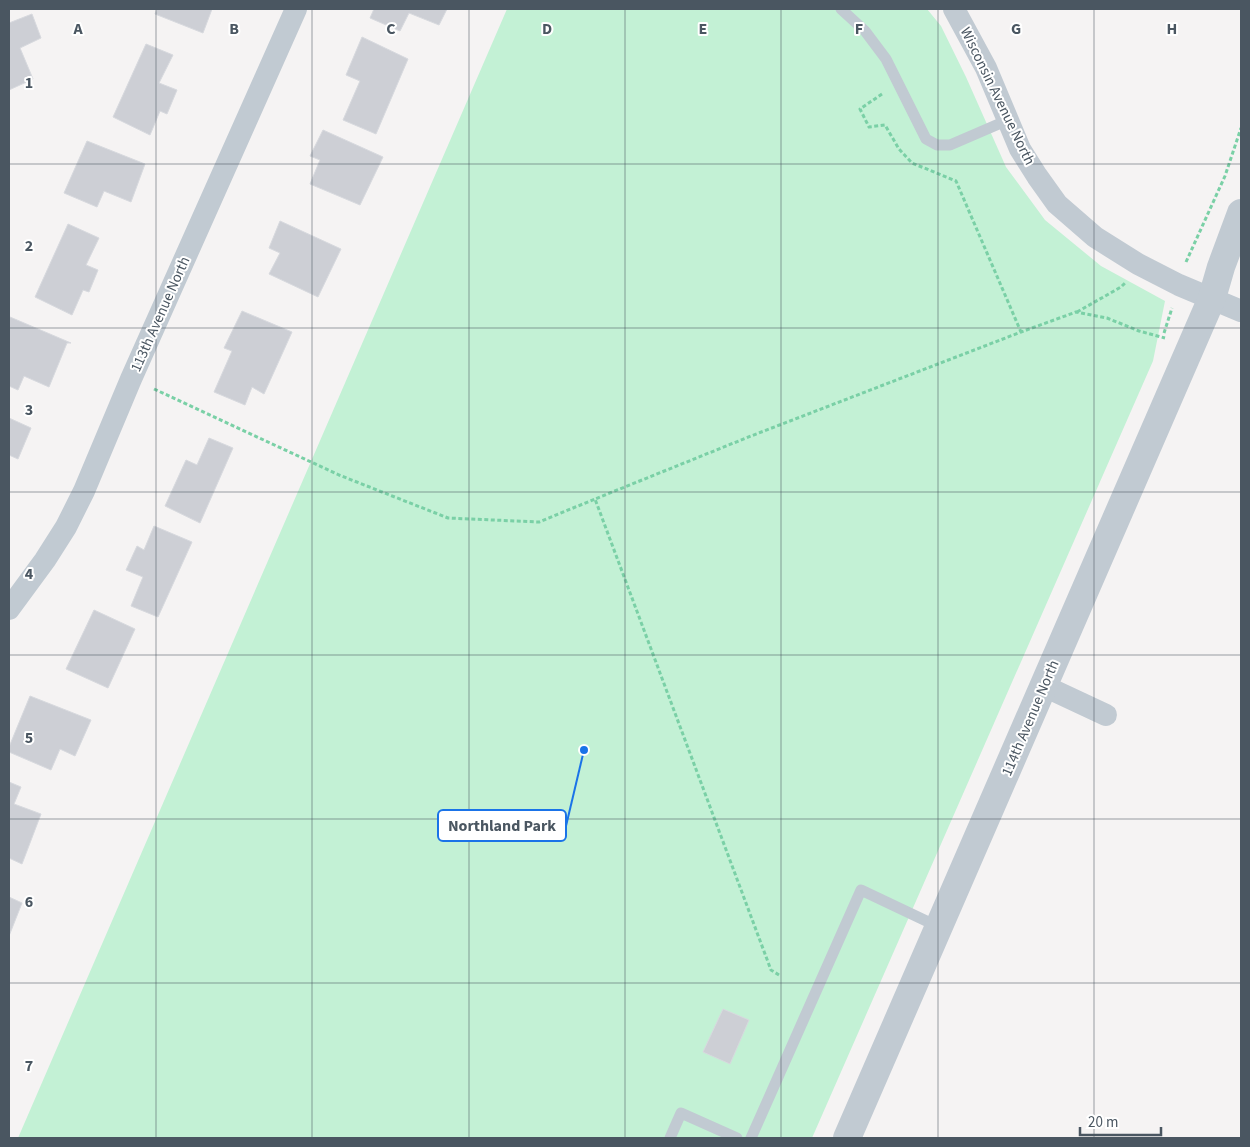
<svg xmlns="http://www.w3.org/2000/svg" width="1250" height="1147" font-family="'Source Sans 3',sans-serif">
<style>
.green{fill:#c3f1d5}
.building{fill:#cdcfd5;stroke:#d7d9de}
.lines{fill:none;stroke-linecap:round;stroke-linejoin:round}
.path{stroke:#7ad0a6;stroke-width:3;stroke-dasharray:4 2.5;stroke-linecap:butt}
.service{stroke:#c1cad2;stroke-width:11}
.minor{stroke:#c1cad2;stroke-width:22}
.tertiary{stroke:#c1cad2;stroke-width:28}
.grid{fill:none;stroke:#4a5661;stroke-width:1;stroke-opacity:0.55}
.labels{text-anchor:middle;stroke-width:4;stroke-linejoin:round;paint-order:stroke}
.street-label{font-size:15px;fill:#4a5661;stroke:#fff}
.grid-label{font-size:16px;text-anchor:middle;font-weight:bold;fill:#4a5661;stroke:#fff;stroke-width:4;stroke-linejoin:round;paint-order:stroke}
.leader{fill:none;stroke:#1a73e8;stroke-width:2}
.callout-dot{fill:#1a73e8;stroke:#fff;stroke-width:2}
.callout{fill:#fff;stroke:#1a73e8;stroke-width:2}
.callout-label{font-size:16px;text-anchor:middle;font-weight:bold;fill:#4a5661}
</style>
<rect width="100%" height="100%" fill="#f5f3f3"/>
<!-- green -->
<path class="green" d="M507 9H927L941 26 966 77 1006 167 1045 220 1101 266 1165 301 1153 361 812 1138H18Z"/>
<!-- building -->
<g class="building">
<path d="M157 9H212L203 33 155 14Z"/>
<path d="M374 9H447L439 25 409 13 400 31 370 18Z"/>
<path d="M32 14 41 38 20 48 33 79 9 90V23Z"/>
<path d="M362 37 408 59 376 134 343 120 360 81 346 75Z"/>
<path d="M146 44 173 55 159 83 177 90 167 114 160 111 150 135 113 117Z"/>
<path d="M323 130 383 157 360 205 310 184 320 160 310 156Z"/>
<path d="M87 141 145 164 131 202 104 191 97 207 64 193Z"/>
<path d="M280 221 341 249 318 297 269 274 280 253 269 248Z"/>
<path d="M68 224 99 238 86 265 98 270 89 292 83 290 72 315 35 297Z"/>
<path d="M242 311 292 332 264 394 252 387 245 405 214 392 232 351 224 348Z"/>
<path d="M10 317 71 343H67L49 387 24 376 18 390 9 386V320Z"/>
<path d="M9 418 31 428 18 459 9 455Z"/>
<path d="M209 438 233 448 200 523 165 506 186 460 197 465Z"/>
<path d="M154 526 192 542 158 617 131 606 143 577 126 570 137 546 144 550Z"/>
<path d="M94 610 135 629 108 688 66 669Z"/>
<path d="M30 696 91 720 75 756 60 749 51 770 9 752V747Z"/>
<path d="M9 782 21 787 14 804 41 814 22 864 9 858Z"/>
<path d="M9 897 22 903 9 936Z"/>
<path d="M723 1009 749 1020 730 1064 703 1052Z"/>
</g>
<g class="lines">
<!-- path -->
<g class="path">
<path d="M882 94 860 109 869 127 885 125 899 149 912 163 956 181 1021 332"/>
<path d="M1186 262 1225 176 1241 128"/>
<path d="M1077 312 1121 287 1125 283"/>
<path d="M1164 333 1172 308"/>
<path d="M154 389 339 475 448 518 539 522 595 499"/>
<path d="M779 975 771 970 595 499 751 436 1021 332 1076 312 1107 318 1139 331 1165 338"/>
</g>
<!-- service -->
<g class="service">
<path d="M841 9 865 31 886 59 926 139 937 145H950L1008 120"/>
<path d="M670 1138 681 1113 737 1138"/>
<path d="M751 1138 861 890 939 927"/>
</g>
<!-- minor -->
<g class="minor">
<path d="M954 9 986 68 1020 149 1037 176 1057 204 1095 237 1138 264 1179 285 1241 311"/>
<path d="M9 609 45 560 66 527 84 491 131 379 296 9"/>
<path d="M1044 686 1106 715"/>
</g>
<!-- tertiary -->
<path class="tertiary" d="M847 1138 1212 298 1221 267 1241 213"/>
</g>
<!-- grid -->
<path class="grid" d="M156 9V1138M312 9V1138M469 9V1138M625 9V1138M781 9V1138M938 9V1138M1094 9V1138M9 164H1241M9 328H1241M9 492H1241M9 655H1241M9 819H1241M9 983H1241"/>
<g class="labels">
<!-- street labels -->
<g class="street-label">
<text transform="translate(998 96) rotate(64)" y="5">Wisconsin Avenue North</text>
<text transform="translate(160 314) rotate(-66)" y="5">113th Avenue North</text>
<text transform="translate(1030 718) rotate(-67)" y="5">114th Avenue North</text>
</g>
</g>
<g class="grid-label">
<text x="78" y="34">A</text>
<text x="234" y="34">B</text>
<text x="391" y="34">C</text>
<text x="547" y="34">D</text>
<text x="703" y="34">E</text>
<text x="859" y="34">F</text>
<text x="1016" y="34">G</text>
<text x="1172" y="34">H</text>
<text x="29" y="88">1</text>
<text x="29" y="251">2</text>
<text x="29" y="415">3</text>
<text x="29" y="579">4</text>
<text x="29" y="743">5</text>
<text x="29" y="907">6</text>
<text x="29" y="1071">7</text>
</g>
<!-- callouts -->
<path class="leader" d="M584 750L566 826"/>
<circle class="callout-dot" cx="584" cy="750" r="5"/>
<rect class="callout" x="438" y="810" width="128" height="31" rx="5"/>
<g class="callout-label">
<text x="502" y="831">Northland Park</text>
</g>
<!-- border -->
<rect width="1250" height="1147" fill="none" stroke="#4a5661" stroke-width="20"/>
<!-- scale -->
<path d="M1080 1127v8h81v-8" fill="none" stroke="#4a5661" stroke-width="2.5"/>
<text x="1088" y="1127" font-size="15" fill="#4a5661" stroke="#ffffff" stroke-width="4" paint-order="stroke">20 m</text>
</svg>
